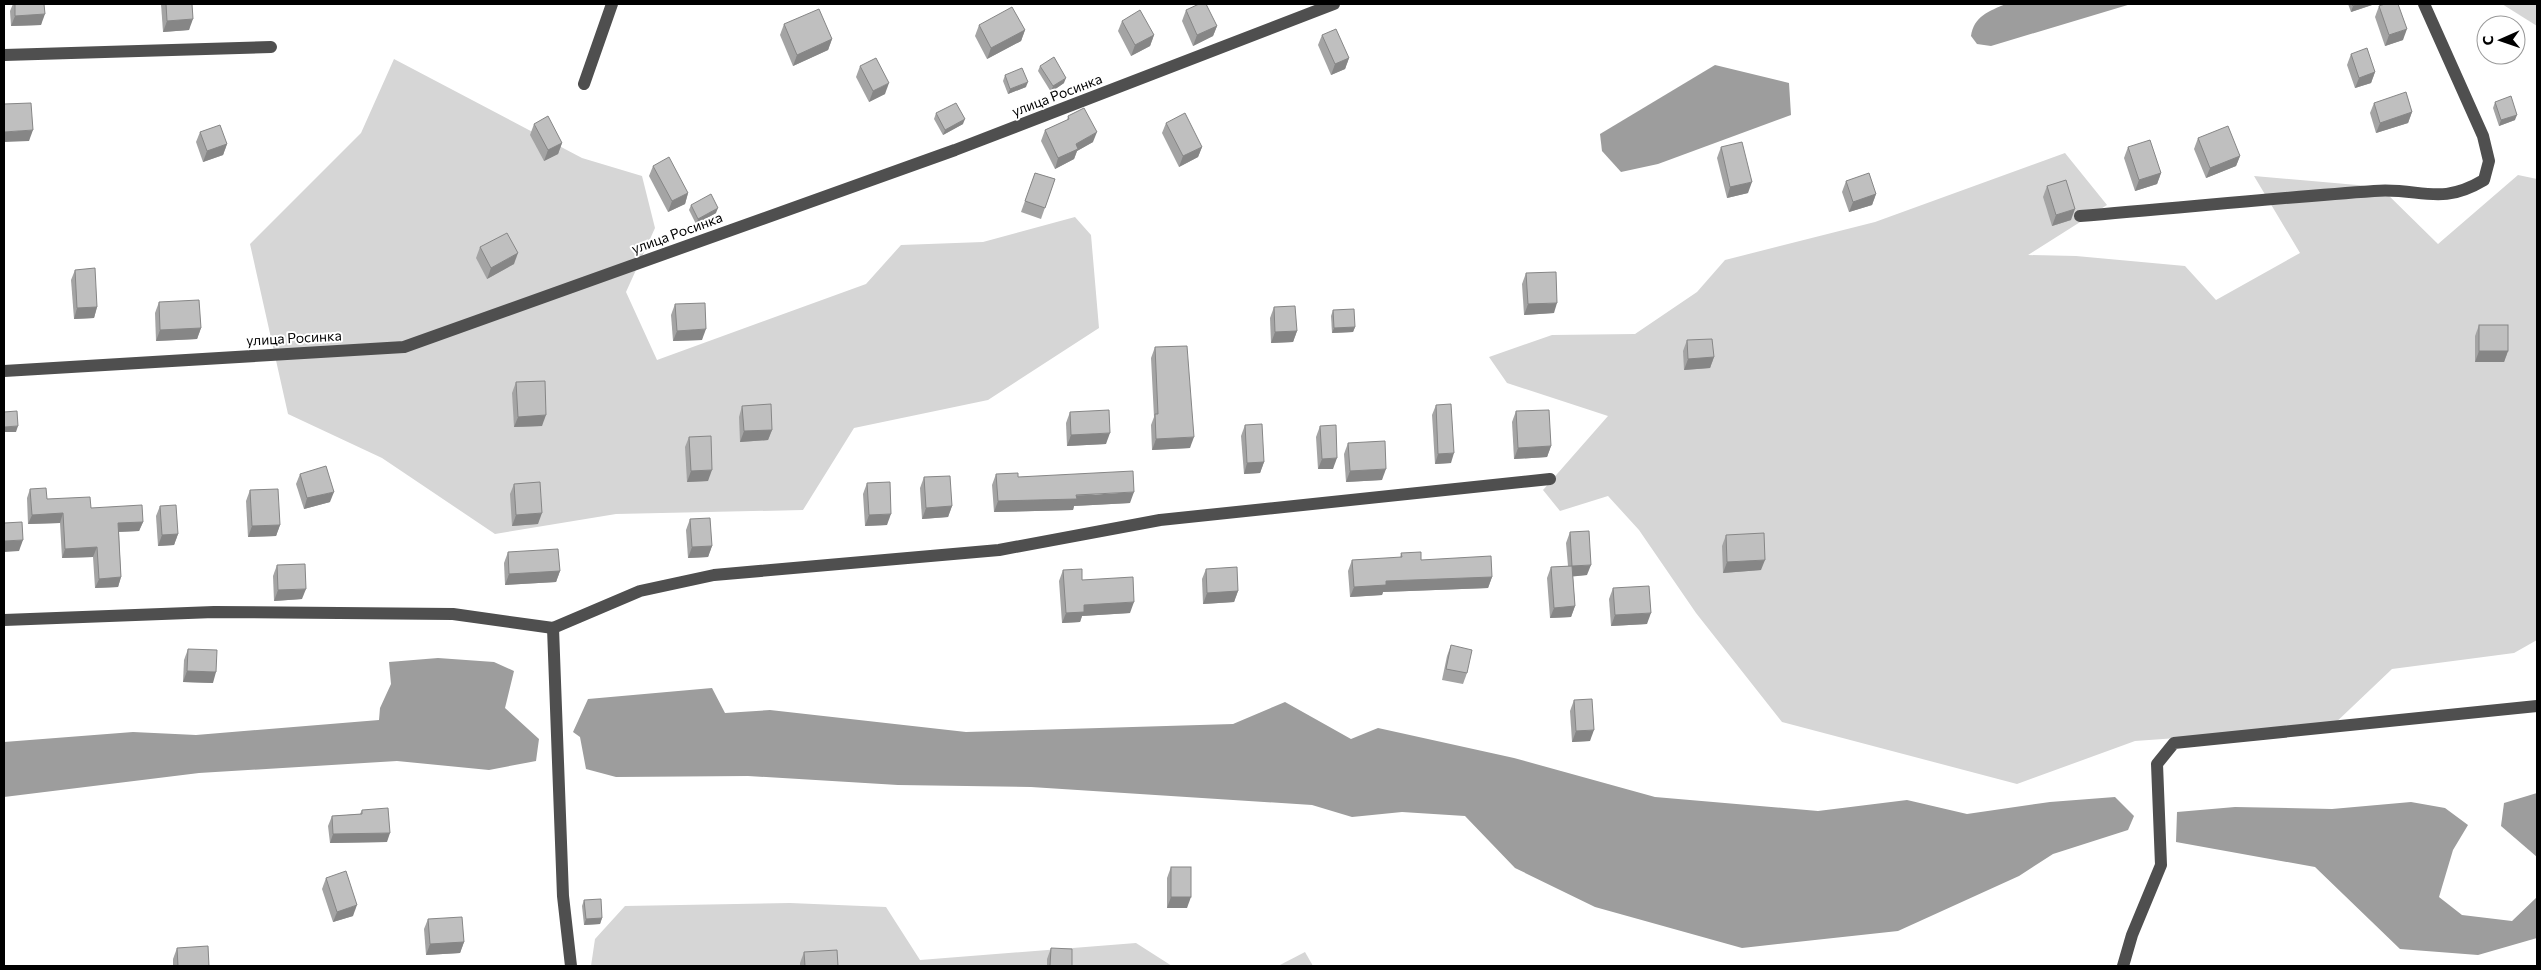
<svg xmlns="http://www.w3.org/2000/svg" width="2541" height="970" font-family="Commissioner,sans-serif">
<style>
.green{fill:#d6d6d6}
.water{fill:#9d9d9d}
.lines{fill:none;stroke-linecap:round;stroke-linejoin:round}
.minor{stroke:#4f4f4f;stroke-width:12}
.wall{fill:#a4a4a4}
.shaded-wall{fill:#868686}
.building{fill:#bfbfbf;stroke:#868686}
.labels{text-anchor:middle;stroke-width:4;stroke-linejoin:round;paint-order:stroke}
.street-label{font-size:14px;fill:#000;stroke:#fff}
</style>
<rect width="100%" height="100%" fill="#fff"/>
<!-- green -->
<g class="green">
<path d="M2502 4H2537V26Z"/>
<path d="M394 59 582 158 642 176 655 228 626 292 657 360 866 284 901 245 983 242 1075 217 1091 235 1099 328 988 400 854 428 803 510 616 514 495 534 382 458 288 414 250 244 361 133Z"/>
<path d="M2065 153 2107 205 2028 255 2076 256 2185 266 2216 300 2300 253 2254 176 2380 187 2438 244 2518 175 2537 179V640L2514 653 2392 669 2331 727 2135 741 2017 784 1782 722 1696 613 1639 530 1608 496 1560 511 1543 490 1608 416 1507 383 1489 357 1552 335 1635 334 1697 292 1725 260 1875 222Z"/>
<path d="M790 903 886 907 920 960 1136 943 1172 966H591L595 939 625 906Z"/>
<path d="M1305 952 1313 966H1278Z"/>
</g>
<!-- water -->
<g class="water">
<path d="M2006 4H2131L1991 46 1977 44 1971 36C1974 16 1989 11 2006 4Z"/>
<path d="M1715 65 1789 83 1791 115 1658 164 1621 172 1602 151 1600 134Z"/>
<path d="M438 658 494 662 514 671 505 708 539 739 536 761 489 770 397 761 199 773 4 797V742L133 732 196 735 379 720 380 708 391 684 389 662Z"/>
<path d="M712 688 725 713 770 710 966 732 1233 724 1285 702 1351 739 1378 728 1514 758 1655 797 1818 811 1907 800 1967 814 2050 802 2115 797 2134 816 2128 830 2053 854 2019 876 1898 931 1742 948 1595 907 1515 868 1465 816 1402 812 1352 817 1312 805 1031 787 898 785 748 776 616 777 586 769 580 737 573 732 588 699Z"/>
<path d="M2537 793V857L2501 826 2504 803Z"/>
<path d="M2411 802 2445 808 2468 825 2453 850 2439 897 2462 915 2512 921 2537 897V938L2478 955 2400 949 2315 867 2176 842 2177 812 2235 807 2332 809Z"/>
</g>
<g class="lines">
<!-- minor -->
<g class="minor">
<path d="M4 55 271 47"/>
<path d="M584 84 612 4"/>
<path d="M2080 216C2178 208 2276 198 2374 191 2420 187 2439 207 2484 180L2489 161 2483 136 2424 4"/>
<path d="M4 371 404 347 955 150 1334 4"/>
<path d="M4 620 214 612 453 614 553 628 640 591 714 575 999 550 1160 520 1550 479"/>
<path d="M553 628 563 896 571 966"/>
<path d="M2123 966 2132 935 2161 865 2157 764 2174 743 2537 706"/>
</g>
</g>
<!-- wall -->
<g class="wall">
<path d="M13 4H44L41 25 11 26 10 11Z"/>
<path d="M161 4H192L189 30 163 32Z"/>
<path d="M2348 4H2372V5L2351 12Z"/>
<path d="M2379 6 2403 40 2385 46 2375 17Z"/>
<path d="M1186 10 1217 26 1213 36 1193 46 1182 21Z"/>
<path d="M1122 21 1154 35 1150 46 1131 56 1118 31Z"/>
<path d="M784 24 832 39 828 50 793 66 780 35Z"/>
<path d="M979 25 1025 30 1021 41 987 59 975 36Z"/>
<path d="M1322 35 1349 58 1345 69 1331 75 1318 45Z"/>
<path d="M2351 54 2375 72 2371 83 2355 88 2347 65Z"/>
<path d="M860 66 885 94 869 102 856 77Z"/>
<path d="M1040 66 1064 83 1051 92 1038 71Z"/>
<path d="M1005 75 1026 87 1008 94 1003 81Z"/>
<path d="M2495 102 2515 120 2499 126 2493 108Z"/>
<path d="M2374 103 2412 112 2408 123 2376 133 2370 113Z"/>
<path d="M936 113 963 124 943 135 934 119Z"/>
<path d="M1068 116 1093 142 1077 151 1074 159 1055 169 1041 141 1045 130 1067 120Z"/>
<path d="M1166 123 1202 147 1198 157 1179 167 1162 133Z"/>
<path d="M534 124 562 143 558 154 544 161 530 135Z"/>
<path d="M200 132 227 144 223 155 203 162 196 142Z"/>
<path d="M2198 138 2240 156 2236 166 2206 178 2194 149Z"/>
<path d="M1721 147 1748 193 1727 198 1717 158Z"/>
<path d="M2128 147 2161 173 2157 184 2135 191 2124 158Z"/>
<path d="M653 166 688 193 685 204 668 212 649 176Z"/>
<path d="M1035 173 1055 179 1041 219 1021 212Z"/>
<path d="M1846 181 1876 194 1872 205 1849 212 1842 192Z"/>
<path d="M2047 186 2071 220 2052 226 2043 197Z"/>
<path d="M691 205 716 213 696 224 689 210Z"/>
<path d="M480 247 514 264 487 279 476 258Z"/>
<path d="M75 270 97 307 94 318 74 319 71 280Z"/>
<path d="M1526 273 1554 313 1524 315 1522 284Z"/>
<path d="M159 302 201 328 197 339 156 341 155 313Z"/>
<path d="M675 304 702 340 673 341 671 315Z"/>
<path d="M1274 307 1297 331 1293 342 1271 343 1270 318Z"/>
<path d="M1333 310 1355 327 1353 332 1332 333 1331 316Z"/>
<path d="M2479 325 2508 351 2504 362H2475V336Z"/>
<path d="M1687 340 1714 357 1710 368 1684 370 1683 351Z"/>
<path d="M1155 347 1190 448 1152 450 1151 425 1154 417 1151 358Z"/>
<path d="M516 382 542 426 514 427 512 393Z"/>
<path d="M1436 405 1451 463 1435 464 1432 415Z"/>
<path d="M742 406 772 430 768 440 740 442 739 417Z"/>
<path d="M1516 411 1551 446 1547 457 1514 459 1512 422Z"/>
<path d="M1070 412 1106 444 1067 446 1066 423Z"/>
<path d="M1245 425 1264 462 1260 473 1244 474 1241 436Z"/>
<path d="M1320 426 1333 469H1318L1316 437Z"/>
<path d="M689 437 708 481 687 482 685 447Z"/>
<path d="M1348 443 1382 480 1346 482 1344 454Z"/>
<path d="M300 474 330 502 304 509 296 484Z"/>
<path d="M996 474 1018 477 1130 503 1074 506 1073 510 994 512 992 485Z"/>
<path d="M924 477 952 506 948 517 922 519 920 488Z"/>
<path d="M867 483 887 525 865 526 863 494Z"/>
<path d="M514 484 538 524 512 526 510 494Z"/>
<path d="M30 489 47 499 91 508 143 522 139 531 119 532 121 577 118 587 95 588 93 557 62 558 60 523 28 524 27 498Z"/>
<path d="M250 490 280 525 276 536 248 537 246 501Z"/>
<path d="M160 506 178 534 174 545 158 546 156 516Z"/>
<path d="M690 519 712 546 708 557 688 558 686 530Z"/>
<path d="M1570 532 1587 575 1573 576 1575 606 1571 617 1550 618 1547 578 1551 567 1568 566 1566 543Z"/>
<path d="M1726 535 1761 570 1723 573 1722 546Z"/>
<path d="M508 552 560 571 556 582 505 585 504 563Z"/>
<path d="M1401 553 1421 560 1492 577 1488 588 1383 592 1382 595 1350 597 1348 571 1352 560 1400 558Z"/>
<path d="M277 565 302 599 274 601 273 576Z"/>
<path d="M1206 569 1238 591 1234 602 1203 604 1202 579Z"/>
<path d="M1063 570 1082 580 1130 613 1082 616 1080 622 1062 623 1059 581Z"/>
<path d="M1613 588 1647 624 1611 626 1609 599Z"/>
<path d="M1451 645 1467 673 1463 684 1442 680 1447 656Z"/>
<path d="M188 649 213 683 183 682 184 660Z"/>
<path d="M1574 700 1590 741 1572 742 1570 711Z"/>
<path d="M362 810 387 842 330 843 328 826 332 816 360 814Z"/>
<path d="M1171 867 1187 908H1167V878Z"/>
<path d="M326 878 353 916 333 922 322 889Z"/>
<path d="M584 900 602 918 600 924 584 925 582 906Z"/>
<path d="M428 919 464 942 460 953 426 955 424 929Z"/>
<path d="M177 948 209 966H173V959Z"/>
<path d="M1051 948 1072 966H1047V959Z"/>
<path d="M804 952 838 966H800V963Z"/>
</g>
<!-- shaded-wall -->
<g class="shaded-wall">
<path d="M2361 4H2372V5L2351 12 2353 6Z"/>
<path d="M45 14 41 25 11 26 15 16Z"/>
<path d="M193 19 189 30 163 32 167 21Z"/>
<path d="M1217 26 1213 36 1193 46 1197 35Z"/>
<path d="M2407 29 2403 40 2385 46 2389 35Z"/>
<path d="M1025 30 1021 41 987 59 991 48Z"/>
<path d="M1154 35 1150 46 1131 56 1135 45Z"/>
<path d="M832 39 828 50 793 66 797 55Z"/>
<path d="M1349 58 1345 69 1331 75 1335 64Z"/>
<path d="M2375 72 2371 83 2355 88 2359 78Z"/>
<path d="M1066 78 1064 83 1051 92 1053 86Z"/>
<path d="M1028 82 1026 87 1008 94 1010 89Z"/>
<path d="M889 83 885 94 869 102 873 91Z"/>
<path d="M2412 112 2408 123 2376 133 2380 123Z"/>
<path d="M2517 115 2515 120 2499 126 2501 120Z"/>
<path d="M965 119 963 124 943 135 945 130Z"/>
<path d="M33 130 29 141 4 142V132Z"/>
<path d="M1097 132 1093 142 1077 151 1074 159 1055 169 1058 158 1076 144Z"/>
<path d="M562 143 558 154 544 161 548 150Z"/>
<path d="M227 144 223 155 203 162 207 151Z"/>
<path d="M1202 147 1198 157 1179 167 1183 156Z"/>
<path d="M2240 156 2236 166 2206 178 2210 168Z"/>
<path d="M2161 173 2157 184 2135 191 2139 180Z"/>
<path d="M1752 182 1748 193 1727 198 1730 187Z"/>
<path d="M688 193 685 204 668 212 672 201Z"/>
<path d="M1876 194 1872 205 1849 212 1853 202Z"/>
<path d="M718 208 716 213 696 224 698 219Z"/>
<path d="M2075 209 2071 220 2052 226 2056 215Z"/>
<path d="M518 253 514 264 487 279 491 268Z"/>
<path d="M1557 303 1554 313 1524 315 1528 304Z"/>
<path d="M97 307 94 318 74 319 77 308Z"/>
<path d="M1355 327 1353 332 1332 333 1334 328Z"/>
<path d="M201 328 197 339 156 341 160 330Z"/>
<path d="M706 329 702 340 673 341 677 331Z"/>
<path d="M1297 331 1293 342 1271 343 1275 332Z"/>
<path d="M2479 351H2508L2504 362H2475Z"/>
<path d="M1714 357 1710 368 1684 370 1688 359Z"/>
<path d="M546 415 542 426 514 427 518 417Z"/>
<path d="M18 426 16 432H4V427Z"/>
<path d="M772 430 768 440 740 442 744 431Z"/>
<path d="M1110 433 1106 444 1067 446 1071 435Z"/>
<path d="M1194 437 1190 448 1152 450 1156 439Z"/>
<path d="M1551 446 1547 457 1514 459 1518 448Z"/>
<path d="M1454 453 1451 463 1435 464 1438 454Z"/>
<path d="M1337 458 1333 469H1318L1322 459Z"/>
<path d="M1264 462 1260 473 1244 474 1247 463Z"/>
<path d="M1386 469 1382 480 1346 482 1350 471Z"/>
<path d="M712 470 708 481 687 482 691 471Z"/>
<path d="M334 492 330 502 304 509 307 498Z"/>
<path d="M1134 492 1130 503 1074 506 1073 510 994 512 998 501Z"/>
<path d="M952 506 948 517 922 519 926 508Z"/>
<path d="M63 513 60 523 28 524 32 515Z"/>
<path d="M542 513 538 524 512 526 516 515Z"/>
<path d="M891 514 887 525 865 526 869 515Z"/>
<path d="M143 522 139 531 115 532 118 523Z"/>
<path d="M280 525 276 536 248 537 252 526Z"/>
<path d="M178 534 174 545 158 546 162 535Z"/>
<path d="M23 540 19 551 4 552V541Z"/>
<path d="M712 546 708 557 688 558 692 547Z"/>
<path d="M97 547 93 557 62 558 65 549Z"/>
<path d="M1765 560 1761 570 1723 573 1727 562Z"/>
<path d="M1591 565 1587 575 1568 577 1572 566Z"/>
<path d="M560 571 556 582 505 585 509 574Z"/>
<path d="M121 577 118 587 95 588 99 579Z"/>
<path d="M1492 577 1488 588 1383 592 1382 595 1350 597 1354 587 1386 581Z"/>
<path d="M306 589 302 599 274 601 278 590Z"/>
<path d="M1238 591 1234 602 1203 604 1207 593Z"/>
<path d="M1134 602 1130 613 1082 616 1080 622 1062 623 1066 613 1084 605Z"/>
<path d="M1575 606 1571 617 1550 618 1554 608Z"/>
<path d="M1651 613 1647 624 1611 626 1615 615Z"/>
<path d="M187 671 216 672 213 683 183 682Z"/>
<path d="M1594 730 1590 741 1572 742 1576 731Z"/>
<path d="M390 833 387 842 330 843 333 834Z"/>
<path d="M1171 897H1191L1187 908H1167Z"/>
<path d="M357 905 353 916 333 922 337 912Z"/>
<path d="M602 918 600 924 584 925 586 919Z"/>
<path d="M464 942 460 953 426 955 430 944Z"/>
</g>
<!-- building -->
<g class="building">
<path d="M15 4H44L45 14 15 16Z"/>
<path d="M166 4H192L193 19 167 21Z"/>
<path d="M1199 4H1206L1217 26 1197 35 1186 10Z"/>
<path d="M2352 4H2361L2353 6Z"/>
<path d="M2385 4H2398L2407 29 2389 35 2379 6Z"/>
<path d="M1012 7 1025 30 991 48 979 25Z"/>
<path d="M819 9 832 39 797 55 784 24Z"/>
<path d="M1140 10 1154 35 1135 45 1122 21Z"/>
<path d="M1336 29 1349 58 1335 64 1322 35Z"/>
<path d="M2367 48 2375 72 2359 78 2351 54Z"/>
<path d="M1054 57 1066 78 1053 86 1040 66Z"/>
<path d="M876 58 889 83 873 91 860 66Z"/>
<path d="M1022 68 1028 82 1010 89 1005 75Z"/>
<path d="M2406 92 2412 112 2380 123 2374 103Z"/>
<path d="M2511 96 2517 115 2501 120 2495 102Z"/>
<path d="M31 103 33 130 4 132V104Z"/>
<path d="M956 103 965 119 945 130 936 113Z"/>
<path d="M1084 108 1097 132 1076 144 1078 149 1058 158 1045 130 1069 119 1068 116Z"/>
<path d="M1185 113 1202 147 1183 156 1166 123Z"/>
<path d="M548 116 562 143 548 150 534 124Z"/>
<path d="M220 125 227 144 207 151 200 132Z"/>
<path d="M2228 126 2240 156 2210 168 2198 138Z"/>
<path d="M2150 140 2161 173 2139 180 2128 147Z"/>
<path d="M1742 142 1752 182 1730 187 1721 147Z"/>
<path d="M669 157 688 193 672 201 653 166Z"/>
<path d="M1035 173 1055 179 1045 208 1025 201Z"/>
<path d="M1869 173 1876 194 1853 202 1846 181Z"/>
<path d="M2066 180 2075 209 2056 215 2047 186Z"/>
<path d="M711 194 718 208 698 219 691 205Z"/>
<path d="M507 233 518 253 491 268 480 247Z"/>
<path d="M95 268 97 307 77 308 75 270Z"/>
<path d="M1556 272 1557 303 1528 304 1526 273Z"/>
<path d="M199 300 201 328 160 330 159 302Z"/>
<path d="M705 303 706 329 677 331 675 304Z"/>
<path d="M1295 306 1297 331 1275 332 1274 307Z"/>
<path d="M1354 309 1355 327 1334 328 1333 310Z"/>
<rect x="2479" y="325" width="29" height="26"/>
<path d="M1712 339 1714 357 1688 359 1687 340Z"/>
<path d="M1187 346 1194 437 1156 439 1155 414H1158L1155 347Z"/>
<path d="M545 381 546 415 518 417 516 382Z"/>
<path d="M771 404 772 430 744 431 742 406Z"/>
<path d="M1451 404 1454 453 1438 454 1436 405Z"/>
<path d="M1109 410 1110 433 1071 435 1070 412Z"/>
<path d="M1549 410 1551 446 1518 448 1516 411Z"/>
<path d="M17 411 18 426 4 427V412Z"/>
<path d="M1262 424 1264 462 1247 463 1245 425Z"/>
<path d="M1336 425 1337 458 1322 459 1320 426Z"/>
<path d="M711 436 712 470 691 471 689 437Z"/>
<path d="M1385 441 1386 469 1350 471 1348 443Z"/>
<path d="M326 466 334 492 307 498 300 474Z"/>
<path d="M1133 471 1134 492 1076 495 1077 499 998 501 996 474 1018 473V477Z"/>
<path d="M950 476 952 506 926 508 924 477Z"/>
<path d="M540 482 542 513 516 515 514 484Z"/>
<path d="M890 482 891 514 869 515 867 483Z"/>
<path d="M46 488 47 499 90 497 91 508 142 505 143 522 118 523 121 577 99 579 97 547 65 549 63 513 32 515 30 489Z"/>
<path d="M278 489 280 525 252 526 250 490Z"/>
<path d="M176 505 178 534 162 535 160 506Z"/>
<path d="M710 518 712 546 692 547 690 519Z"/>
<path d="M22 522 23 540 4 541V523Z"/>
<path d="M1589 531 1591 565 1572 566 1570 532Z"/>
<path d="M1764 533 1765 560 1727 562 1726 535Z"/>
<path d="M558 549 560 571 509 574 508 552Z"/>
<path d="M1421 552V560L1491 556 1492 577 1386 581V585L1354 587 1352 560 1402 557 1401 553Z"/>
<path d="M305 564 306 589 278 590 277 565Z"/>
<path d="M1572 566 1575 606 1554 608 1551 567Z"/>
<path d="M1237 567 1238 591 1207 593 1206 569Z"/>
<path d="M1082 569V580L1133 577 1134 602 1084 605V612L1066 613 1063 570Z"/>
<path d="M1649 586 1651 613 1615 615 1613 588Z"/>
<path d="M1451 645 1472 650 1467 673 1446 669Z"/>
<path d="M188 649 217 650 216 672 187 671Z"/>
<path d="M1592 699 1594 730 1576 731 1574 700Z"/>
<path d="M388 808 390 833 333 834 332 816 362 814V810Z"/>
<rect x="1171" y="867" width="20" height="30"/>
<path d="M346 871 357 905 337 912 326 878Z"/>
<path d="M601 899 602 918 586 919 584 900Z"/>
<path d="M462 917 464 942 430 944 428 919Z"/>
<path d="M208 946 209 966H178L177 948Z"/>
<path d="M1051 948 1072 949V966H1050Z"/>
<path d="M837 950 838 966H805L804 952Z"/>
</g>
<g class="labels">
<!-- street labels -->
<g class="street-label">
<text transform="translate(1057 95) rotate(-21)" y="5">улица Росинка</text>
<text transform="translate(677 233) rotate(-20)" y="5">улица Росинка</text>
<text transform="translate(294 338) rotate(-3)" y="5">улица Росинка</text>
</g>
</g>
<!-- border -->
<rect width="2541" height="970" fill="none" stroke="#000000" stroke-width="10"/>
<!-- north arrow -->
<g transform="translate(2501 40) rotate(268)"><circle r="24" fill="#ffffff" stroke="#999999"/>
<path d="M0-4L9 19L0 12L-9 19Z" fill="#000000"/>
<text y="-8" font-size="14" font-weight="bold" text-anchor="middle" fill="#000000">С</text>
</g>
</svg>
